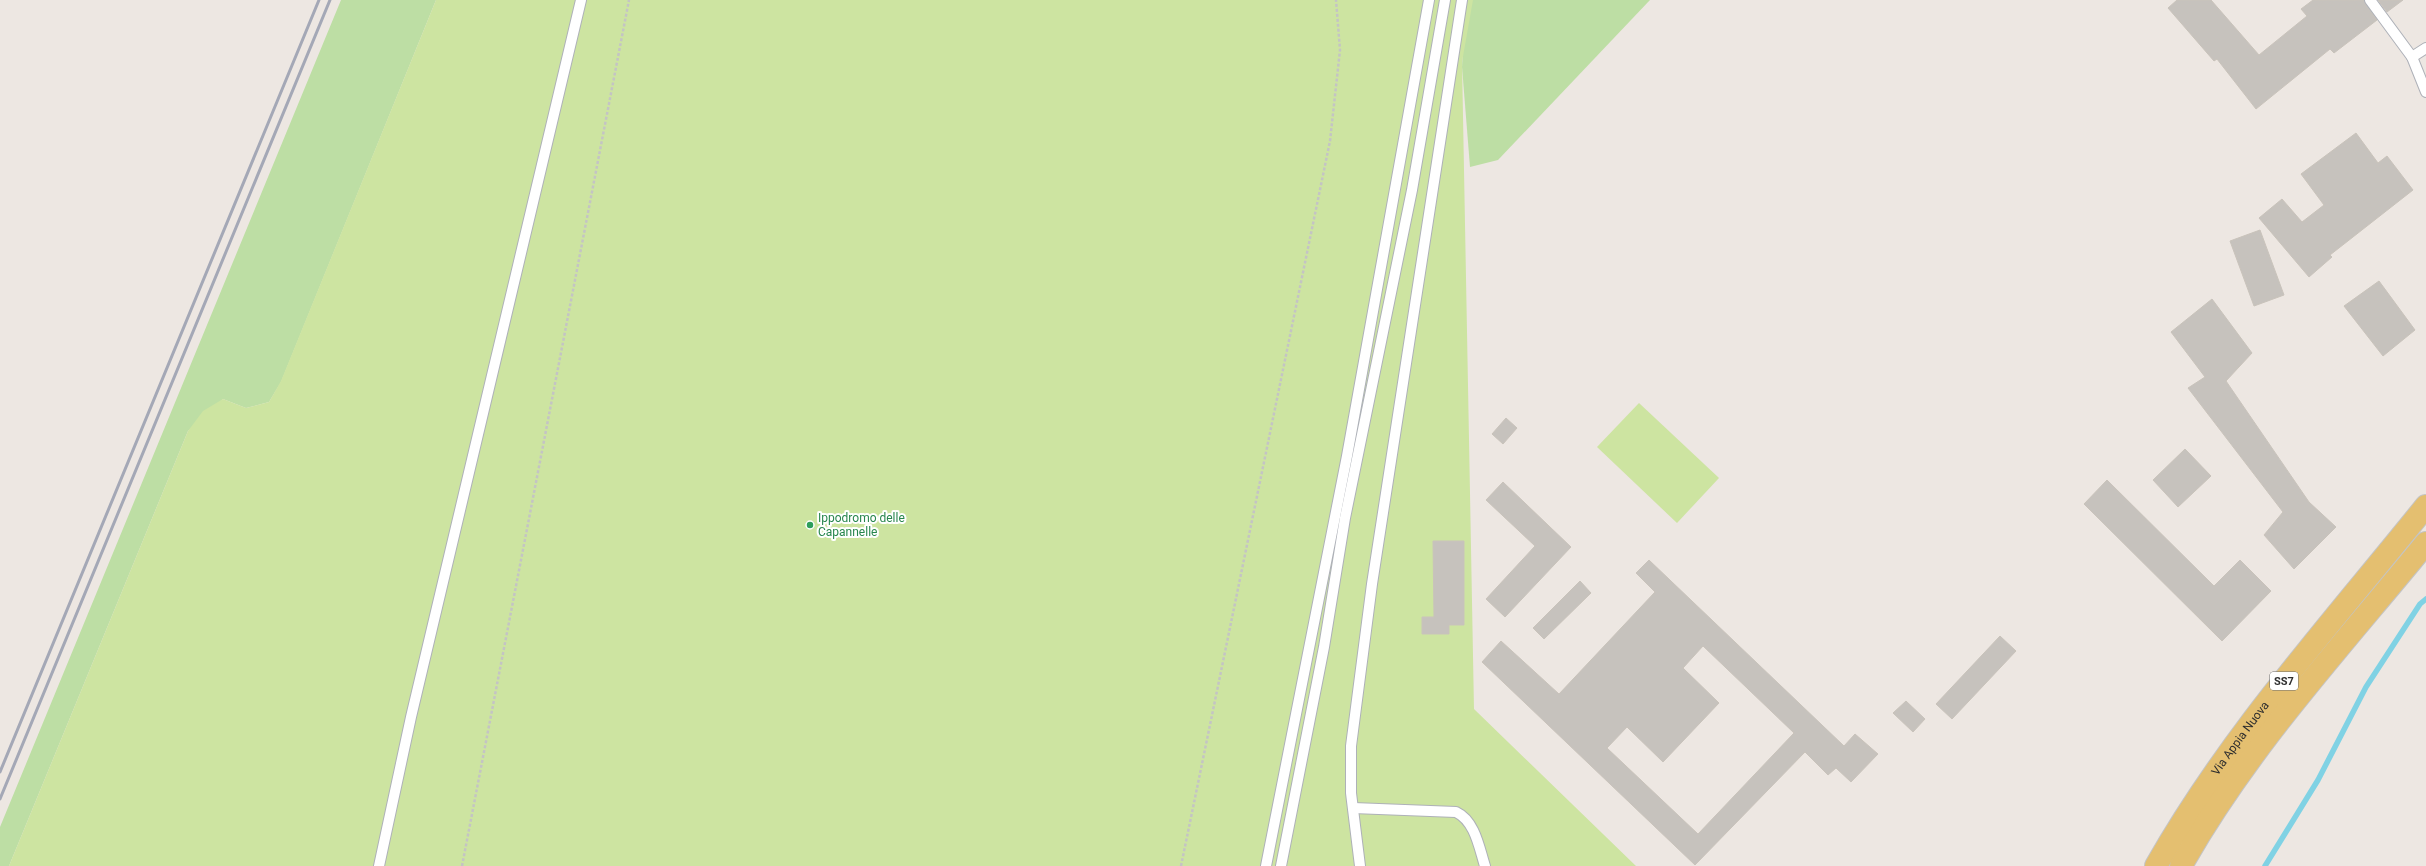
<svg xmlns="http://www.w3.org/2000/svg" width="2426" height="866" font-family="Roboto,sans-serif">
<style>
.green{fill:#bddea4}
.pitch{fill:#cde4a1}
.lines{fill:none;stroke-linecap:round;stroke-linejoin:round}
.stream{stroke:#80d2e4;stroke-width:5.5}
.building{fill:#c6c2bd;stroke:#c9c3bb;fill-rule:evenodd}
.lane-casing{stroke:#aeb1b8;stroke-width:12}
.primary-casing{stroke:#c4c4c4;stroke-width:24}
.path{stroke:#c4c4c4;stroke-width:2.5;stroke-dasharray:3 2;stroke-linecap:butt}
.lane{stroke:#fff;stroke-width:10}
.primary{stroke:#e4bf70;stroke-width:22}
.rail{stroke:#a4a8b6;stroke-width:3}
.leisure-dot{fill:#2e9e5b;stroke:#fff;stroke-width:1.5}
.labels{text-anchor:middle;stroke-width:4;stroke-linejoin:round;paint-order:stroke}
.shield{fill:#fff;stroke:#6d6d6d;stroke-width:1}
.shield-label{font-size:11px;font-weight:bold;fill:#2e2e2e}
.leisure-label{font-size:12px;fill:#27864d;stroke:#fff;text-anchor:start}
.street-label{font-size:12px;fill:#2e2e2e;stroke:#fff}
</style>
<rect width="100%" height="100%" fill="#ede7e2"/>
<!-- green -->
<g class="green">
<path d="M341 0H436L281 382 269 402 246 408 223 399 188 431 9 866H0V827Z"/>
<path d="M1472 0H1650L1498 160 1470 167 1462 67 1463 46Z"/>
</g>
<!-- pitch -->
<g class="pitch">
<path d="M436 0H1473L1462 62 1474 709 1636 866H9L188 431 203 411 223 399 246 408 269 402 281 381Z"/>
<path d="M1639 403 1719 478 1677 523 1597 447Z"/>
</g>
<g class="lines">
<!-- stream -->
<path class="stream" d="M2265 866 2318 780 2366 687 2420 604 2426 599"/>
</g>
<!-- building -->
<g class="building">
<path d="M2177 0H2211L2259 55 2307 16 2301 9 2313 0H2364L2377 20 2334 53 2330 49 2256 109 2217 59 2214 61 2168 8Z"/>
<path d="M2378 0H2403L2387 12Z"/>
<path d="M2356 133 2378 163 2387 156 2413 190 2330 255 2332 257 2309 277 2259 218 2282 199 2302 222 2324 205 2301 174Z"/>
<path d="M2260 230 2284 295 2254 306 2230 241Z"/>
<path d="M2379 281 2415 330 2383 356 2344 306Z"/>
<path d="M2212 299 2252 353 2226 381 2309 502 2336 527 2294 569 2264 535 2283 512 2188 388 2205 377 2171 332Z"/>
<path d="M1506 418 1517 428 1503 444 1492 434Z"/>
<path d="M2185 449 2211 476 2178 507 2153 480Z"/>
<path d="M2107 480 2214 586 2240 560 2271 591 2222 641 2084 504Z"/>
<path d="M1503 482 1571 547 1505 617 1486 599 1535 546 1486 500Z"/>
<path d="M1433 541H1464V625H1449V634H1422V617H1434Z"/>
<path d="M1649 560 1844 746 1855 734 1878 754 1851 782 1836 768 1828 775 1805 752 1695 865 1482 662 1501 641 1559 694 1655 592 1636 573ZM1703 646 1794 733 1698 834 1607 748 1627 727 1663 762 1719 703 1683 668Z"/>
<path d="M1580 581 1591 593 1544 639 1533 628Z"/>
<path d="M2000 636 2016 651 1952 719 1936 704Z"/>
<path d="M1906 701 1925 719 1913 732 1893 713Z"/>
</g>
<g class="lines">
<!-- lane casing -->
<g class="lane-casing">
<g id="lane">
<path d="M2370 0 2412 57 2426 48"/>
<path d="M2412 57 2426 92"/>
<path d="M1353 808 1456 812C1475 821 1479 847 1485 866"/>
<path d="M379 866 411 717 581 0"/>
<path d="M1266 866 1347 456 1429 0"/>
<path d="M1281 866 1324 647 1345 518 1412 190 1445 0"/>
<path d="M1360 866 1351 793V746L1372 584 1462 0"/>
</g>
</g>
<!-- primary casing -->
<g class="primary-casing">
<g id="primary">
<path id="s1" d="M2156 866C2230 735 2332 623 2426 506"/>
<path d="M2181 866C2247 748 2341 647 2426 543"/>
</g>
</g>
<!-- path -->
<g class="path">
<path d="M462 866 629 0"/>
<path d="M1181 866 1330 141 1340 50 1336 0"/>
</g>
<!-- lane -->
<use href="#lane" class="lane"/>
<!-- primary -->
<use href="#primary" class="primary"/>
<!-- rail -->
<g class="rail">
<path d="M0 772 319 0"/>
<path d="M0 799 330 0"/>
</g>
</g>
<!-- markers -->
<circle class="leisure-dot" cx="810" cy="525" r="4"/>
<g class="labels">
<!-- shield labels -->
<rect class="shield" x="2270" y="672" width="28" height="18" rx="3"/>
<g class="shield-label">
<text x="2284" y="685">SS7</text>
</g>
<!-- leisure labels -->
<g class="leisure-label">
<text x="818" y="522">Ippodromo delle<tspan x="818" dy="14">Capannelle</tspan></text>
</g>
<!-- street labels -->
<g class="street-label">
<text dy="4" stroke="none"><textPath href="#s1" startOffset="153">Via Appia Nuova</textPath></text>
</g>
</g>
</svg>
